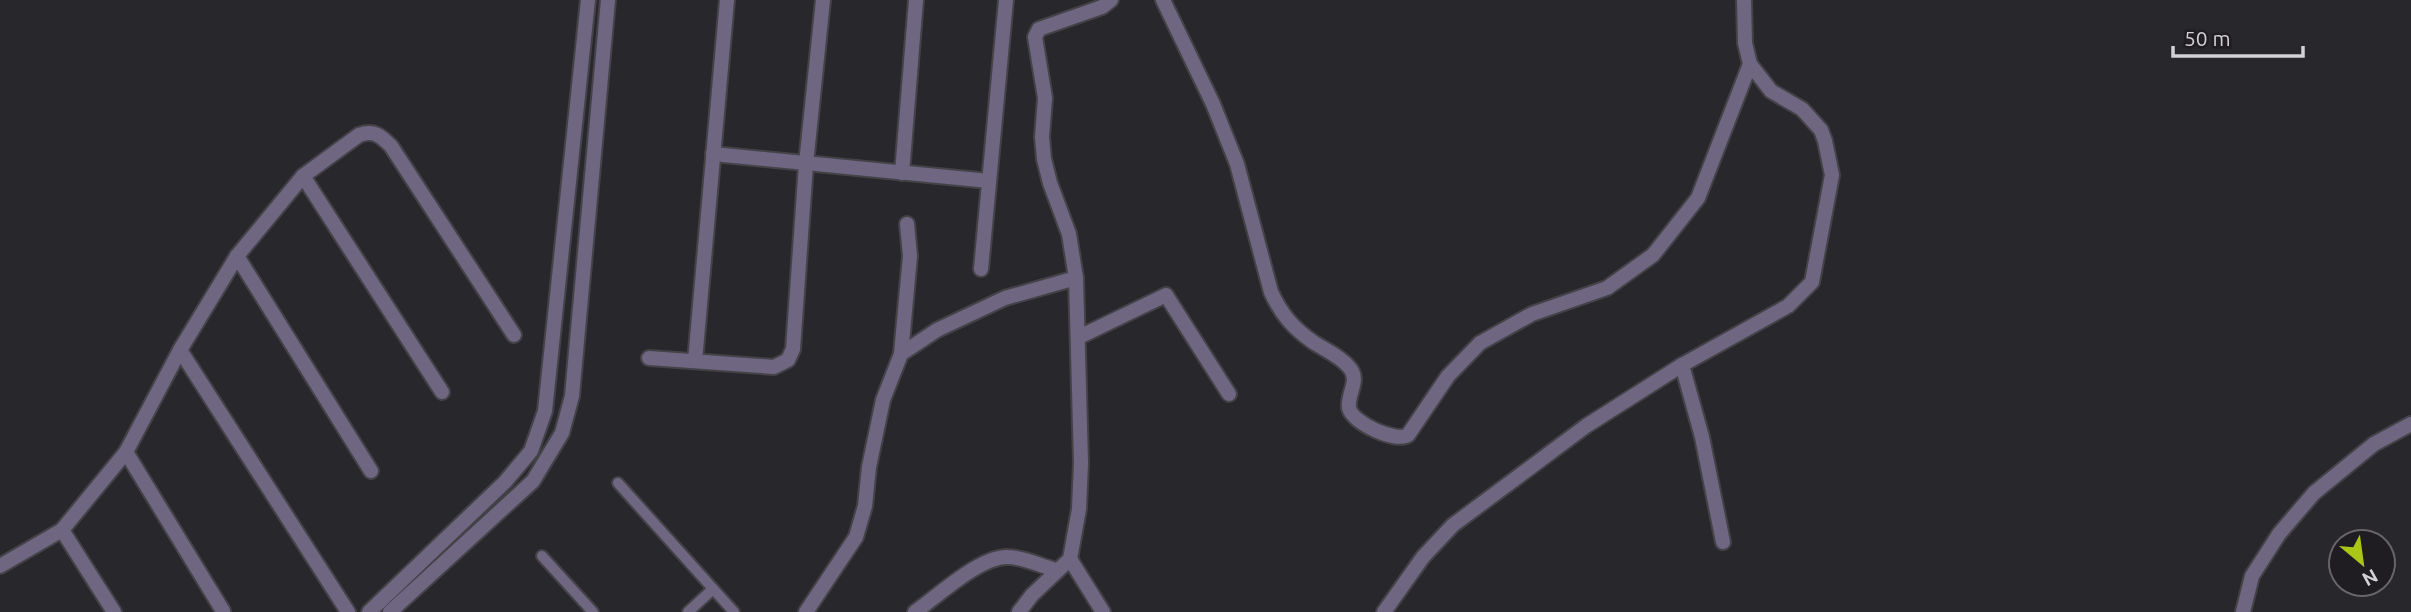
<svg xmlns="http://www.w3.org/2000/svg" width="2411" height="612" font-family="Ubuntu,sans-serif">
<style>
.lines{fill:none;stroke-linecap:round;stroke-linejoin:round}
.service-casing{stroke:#434247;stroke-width:14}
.minor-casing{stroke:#434247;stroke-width:18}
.tertiary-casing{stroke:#434247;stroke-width:18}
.service{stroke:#6f6682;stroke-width:10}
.minor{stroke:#6f6682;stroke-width:14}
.tertiary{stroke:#6f6682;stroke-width:14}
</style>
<rect width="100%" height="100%" fill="#28272c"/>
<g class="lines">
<!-- service casing -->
<g class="service-casing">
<g id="service">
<path d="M618 483 734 612"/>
<path d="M542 556 593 612"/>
<path d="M688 612 713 589"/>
</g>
</g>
<!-- minor casing -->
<g class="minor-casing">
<g id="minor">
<path d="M1163 0 1213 104 1237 164 1271 292C1281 314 1293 328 1313 342 1325 350 1339 355 1349 367 1361 380 1347 393 1349 408 1352 423 1396 443 1408 435L1448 376 1480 343 1532 314 1607 288 1653 255 1698 198 1750 64"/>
<path d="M713 154 989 181"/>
<path d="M902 173 916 0"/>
<path d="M303 176 442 392"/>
<path d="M237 256 371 471"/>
<path d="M981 269 1006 0"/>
<path d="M1079 337 1166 295 1229 394"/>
<path d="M180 350 348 612"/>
<path d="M901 354 910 256 907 224"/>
<path d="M649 358 774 367 788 360 793 349 806 164 823 0"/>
<path d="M695 361 727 0"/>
<path d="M1682 365 1702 437 1723 542"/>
<path d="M126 452 223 611"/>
<path d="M62 530 114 612"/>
<path d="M1070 559 1103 612"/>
<path d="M0 566 62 530 126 452 180 350 237 256 303 176 359 135C374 130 380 135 391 146L514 335"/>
<path d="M806 612 856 537 865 506 869 467 883 400 901 354 937 330 1005 298 1076 278"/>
<path d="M915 612C938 596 980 556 1008 557 1023 557 1041 566 1056 570"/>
<path d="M1019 612 1032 595 1070 559 1079 509 1081 463 1076 278 1069 234 1050 183 1044 159 1042 137 1045 98 1035 37 1039 29 1102 7 1111 0"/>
<path d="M1384 612 1423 557 1453 525 1586 426 1682 365 1788 306 1812 282 1832 175 1825 141 1821 130 1802 109 1771 91 1750 64 1745 43 1744 0"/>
<path d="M2243 612 2252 576 2279 534 2314 493 2374 444 2411 424"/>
</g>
</g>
<!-- tertiary casing -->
<g class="tertiary-casing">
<g id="tertiary">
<path d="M369 612 505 482 531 451 545 411 588 0"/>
<path d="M390 612 533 481 562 433 572 396 608 0"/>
</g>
</g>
<!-- service -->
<use href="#service" class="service"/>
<!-- minor -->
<use href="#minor" class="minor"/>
<!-- tertiary -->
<use href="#tertiary" class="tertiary"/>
</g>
<!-- north arrow -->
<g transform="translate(2362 563) rotate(151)"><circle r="33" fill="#1f1d22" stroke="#67656a" stroke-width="2"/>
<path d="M0-5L12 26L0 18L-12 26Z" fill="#aac717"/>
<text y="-10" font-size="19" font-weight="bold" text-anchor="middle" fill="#d2d1d5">N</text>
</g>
<!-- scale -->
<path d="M2173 46v10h130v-10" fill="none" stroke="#d2d1d5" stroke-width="3.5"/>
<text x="2184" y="46" font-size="21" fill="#d2d1d5" stroke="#1f1d22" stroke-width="5" paint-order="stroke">50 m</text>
</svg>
